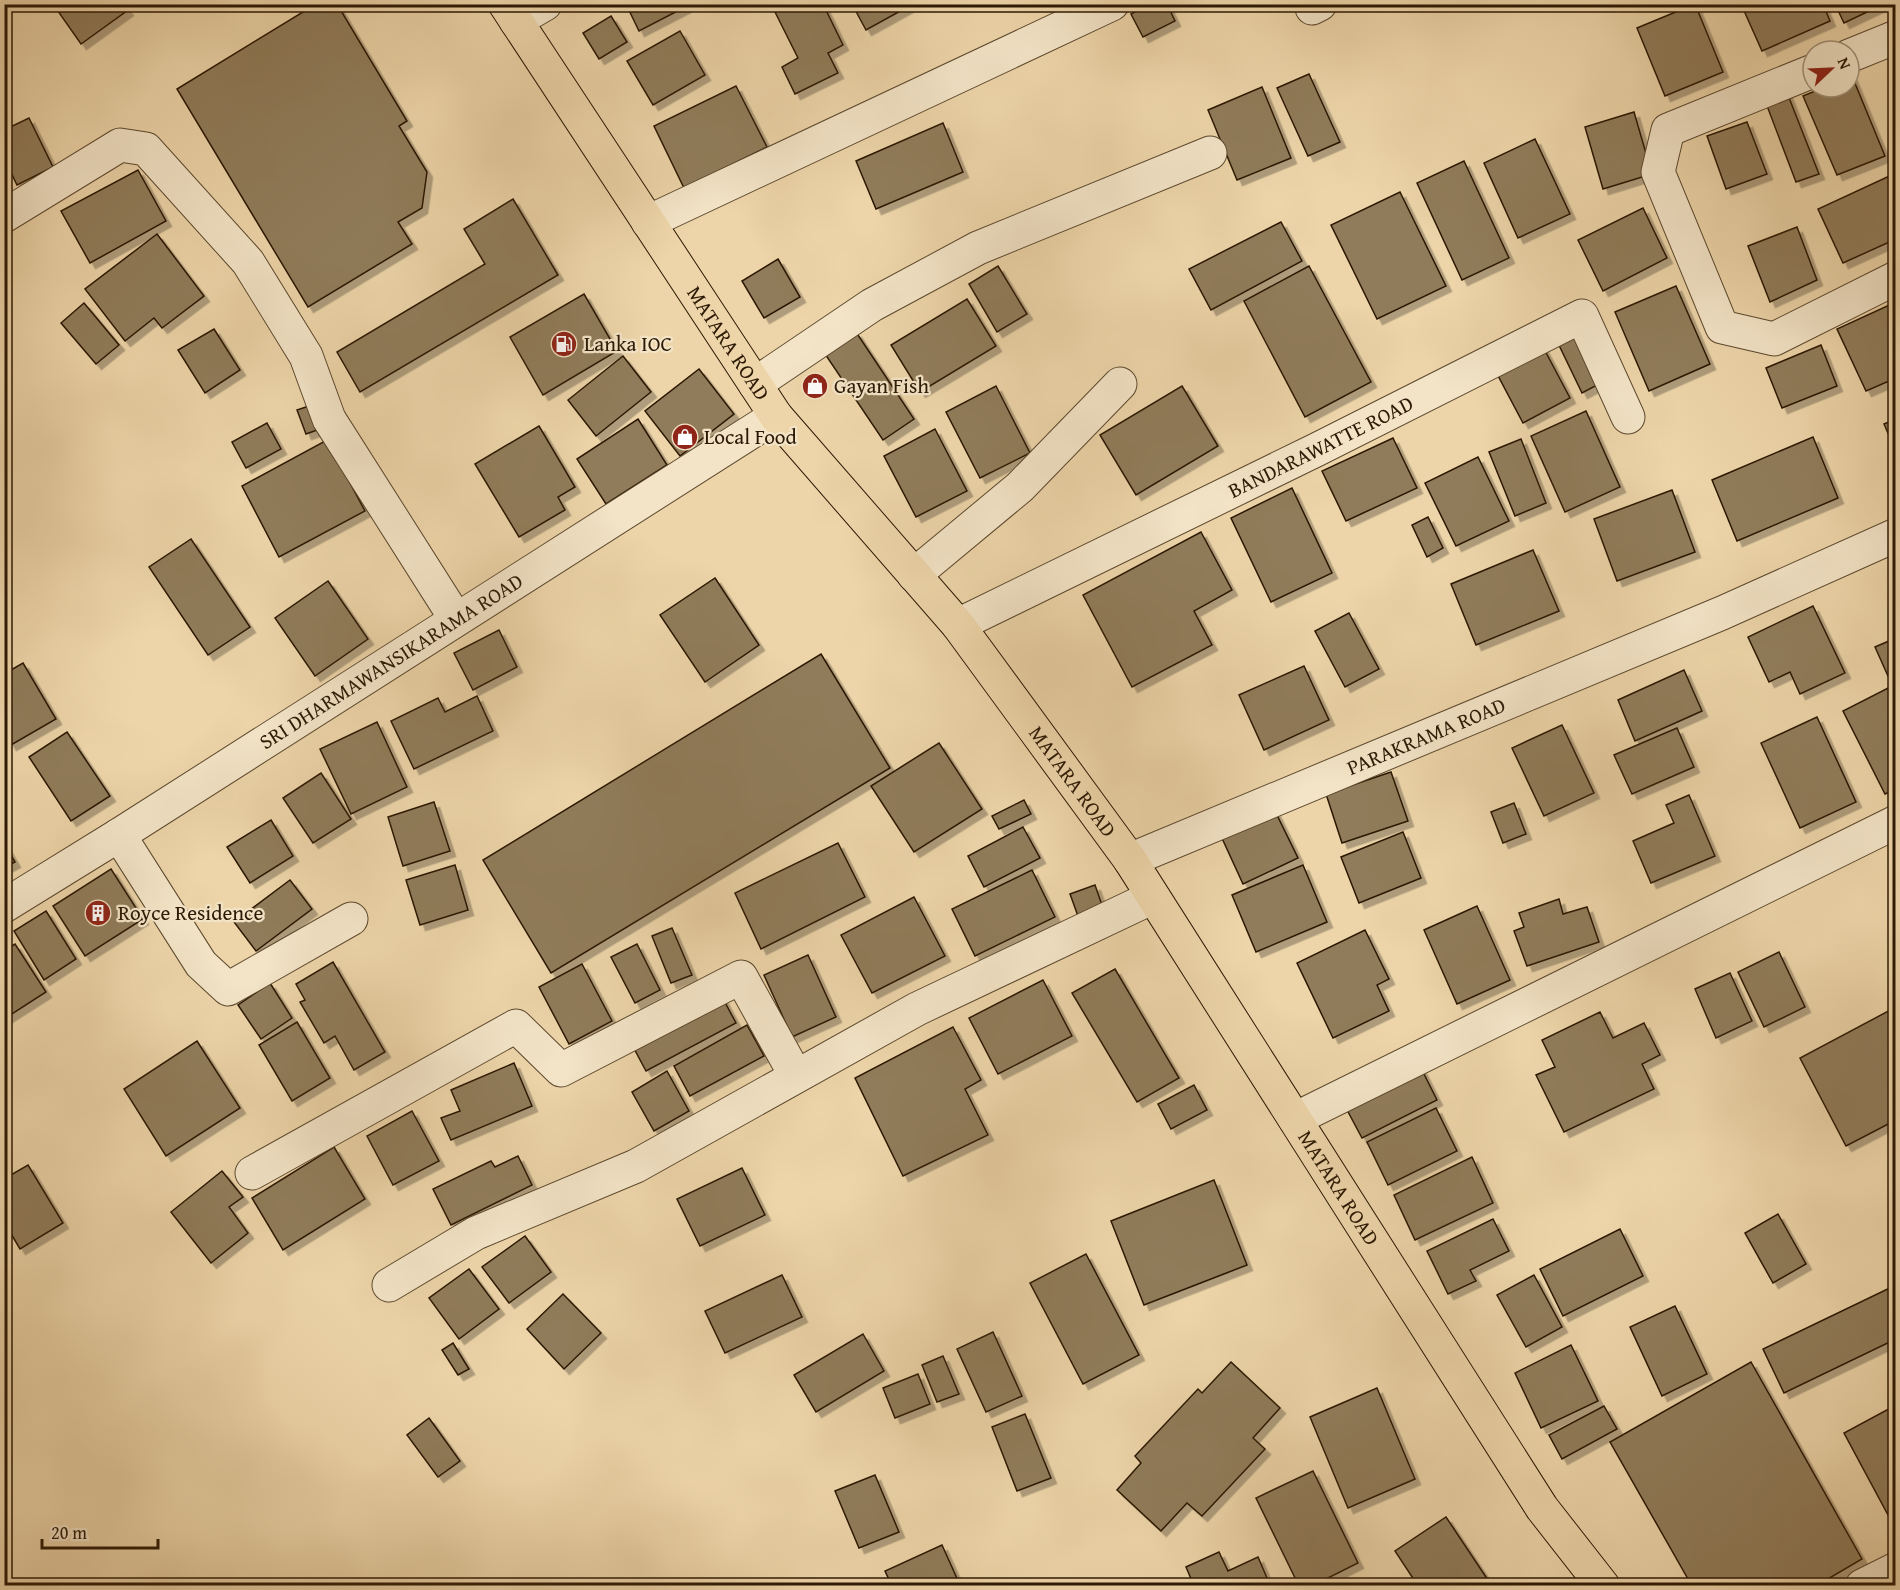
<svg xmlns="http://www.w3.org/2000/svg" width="1900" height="1590" font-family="'Gentium Book Plus',serif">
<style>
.building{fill:#907b5a;stroke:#2c1905;stroke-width:1.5;filter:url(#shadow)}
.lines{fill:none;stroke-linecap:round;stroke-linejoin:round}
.minor-casing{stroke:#5c482e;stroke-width:35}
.tertiary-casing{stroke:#5c482e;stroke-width:35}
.trunk-casing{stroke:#2c1905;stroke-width:35}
.minor{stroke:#f3e4c7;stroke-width:33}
.tertiary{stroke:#f3e4c7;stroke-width:33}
.trunk{stroke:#edd5a9;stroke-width:33}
.labels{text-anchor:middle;stroke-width:4.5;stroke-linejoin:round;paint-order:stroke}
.street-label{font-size:21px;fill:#2c1905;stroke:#f3e4c7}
.poi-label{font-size:21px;fill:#2c1905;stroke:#f3e4c7;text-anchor:start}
</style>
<defs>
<filter id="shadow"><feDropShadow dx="5.5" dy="5.5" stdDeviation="0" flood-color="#0004"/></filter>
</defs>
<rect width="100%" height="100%" fill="#edd5a9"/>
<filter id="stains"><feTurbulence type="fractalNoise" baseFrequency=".00333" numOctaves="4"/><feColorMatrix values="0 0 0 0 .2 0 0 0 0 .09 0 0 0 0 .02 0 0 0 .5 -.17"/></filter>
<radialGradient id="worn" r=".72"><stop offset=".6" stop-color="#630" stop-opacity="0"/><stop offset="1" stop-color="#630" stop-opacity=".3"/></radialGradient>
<!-- building -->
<g class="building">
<path d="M53 4H123L128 10 81 44Z"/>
<path d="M316 4H337L407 121 399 126 427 172 422 208 398 222 412 244 308 307 177 89Z"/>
<path d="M626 4H691L639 31Z"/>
<path d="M771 4H823L843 45 828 53 838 73 795 94 782 67 798 58Z"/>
<path d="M852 4H913L866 30Z"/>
<path d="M1150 4H1167L1175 21 1143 37 1131 14Z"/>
<path d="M1695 4 1723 72 1665 96 1637 28Z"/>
<path d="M1741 4H1823L1830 21 1762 51Z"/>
<path d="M1835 4H1884L1844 23Z"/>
<path d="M611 16 627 42 599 59 583 33Z"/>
<path d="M680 31 705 75 653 105 627 61Z"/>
<path d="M1309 74 1340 142 1308 156 1277 88Z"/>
<path d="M1852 76 1885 156 1837 175 1803 96 1825 87H1849V77Z"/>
<path d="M736 86 767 147 684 188 654 126Z"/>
<path d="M1262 87 1291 158 1237 180 1208 110Z"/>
<path d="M1786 90 1819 174 1796 182 1764 98Z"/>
<path d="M1634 112 1652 174 1603 189 1585 127Z"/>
<path d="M29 118 53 167 17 185 4 158V130Z"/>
<path d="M1747 122 1767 174 1726 189 1707 136Z"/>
<path d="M943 123 963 172 876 209 856 161Z"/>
<path d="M1535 139 1570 214 1518 238 1484 163Z"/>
<path d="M1464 161 1509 258 1462 280 1417 183Z"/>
<path d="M138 170 166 221 90 263 61 211Z"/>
<path d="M1896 173V239L1843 263 1818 209Z"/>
<path d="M1400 192 1446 286 1377 319 1331 225Z"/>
<path d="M513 199 558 275 360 392 337 352 485 264 464 229Z"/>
<path d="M1643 208 1667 258 1603 291 1578 240Z"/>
<path d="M1281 222 1302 261 1211 310 1189 269Z"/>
<path d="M1797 227 1817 280 1770 302 1748 246Z"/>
<path d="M157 234 204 296 162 328 154 318 125 341 85 289Z"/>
<path d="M778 259 800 297 764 318 742 281Z"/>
<path d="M998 266 1027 314 997 332 969 284Z"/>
<path d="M1309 266 1371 382 1305 417 1244 301Z"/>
<path d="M1676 286 1710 364 1649 391 1615 312Z"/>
<path d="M584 294 617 351 543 395 510 337Z"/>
<path d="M967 299 996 346 920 392 891 345Z"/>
<path d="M1896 302V378L1866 391 1837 329Z"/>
<path d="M84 303 119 345 96 364 61 323Z"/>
<path d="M214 329 240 370 205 393 178 350Z"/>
<path d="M856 332 914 419 883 440 825 354Z"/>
<path d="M1577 332 1601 383 1582 393 1557 341Z"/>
<path d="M1542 345 1570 398 1523 423 1495 370Z"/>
<path d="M1821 345 1837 386 1782 408 1766 368Z"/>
<path d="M623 356 651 392 596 436 568 400Z"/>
<path d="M699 369 734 414 680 456 645 411Z"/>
<path d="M996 386 1030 453 980 478 946 412Z"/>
<path d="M1182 386 1218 446 1136 495 1100 435Z"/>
<path d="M312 405 320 429 306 434 297 410Z"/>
<path d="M1586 411 1620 487 1565 512 1531 436Z"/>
<path d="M638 419 667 465 606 504 577 459Z"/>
<path d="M1896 419V452L1884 424Z"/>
<path d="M267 423 281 449 246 468 232 442Z"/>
<path d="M539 426 575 487 558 497 565 510 519 537 475 464Z"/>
<path d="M935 429 967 491 916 517 884 456Z"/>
<path d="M1813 437 1838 498 1737 541 1712 480Z"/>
<path d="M1393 438 1417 488 1346 521 1322 471Z"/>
<path d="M1521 439 1546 503 1515 516 1489 452Z"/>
<path d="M327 440 365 511 279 557 242 486Z"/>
<path d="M1478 457 1509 521 1456 546 1425 483Z"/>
<path d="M1292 488 1332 573 1271 602 1231 518Z"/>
<path d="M1672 490 1695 552 1617 581 1594 519Z"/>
<path d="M1428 517 1443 548 1427 557 1412 525Z"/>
<path d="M1201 532 1232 590 1194 611 1212 645 1132 687 1083 595Z"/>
<path d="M191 539 250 627 208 655 149 567Z"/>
<path d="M1533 550 1559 611 1476 645 1451 584Z"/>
<path d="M715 578 759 645 705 682 660 615Z"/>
<path d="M328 581 368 639 315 676 275 618Z"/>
<path d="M1813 606 1845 673 1800 694 1790 672 1769 682 1748 637Z"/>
<path d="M1349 613 1379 669 1345 687 1315 631Z"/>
<path d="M499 630 517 667 473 690 454 653Z"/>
<path d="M1896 638V673L1888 676 1875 647Z"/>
<path d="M821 654 890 768 551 973 483 860Z"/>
<path d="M23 663 56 719 11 745 4 734V674Z"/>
<path d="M1304 666 1329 720 1264 750 1239 695Z"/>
<path d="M1684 670 1702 711 1635 741 1618 700Z"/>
<path d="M1896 684V789L1885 794 1843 711Z"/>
<path d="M477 696 493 731 414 769 391 721 438 698 445 712Z"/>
<path d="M1817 717 1856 802 1800 828 1761 743Z"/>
<path d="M377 722 407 787 351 814 320 749Z"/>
<path d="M1562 725 1594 793 1544 816 1512 748Z"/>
<path d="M1677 728 1694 767 1632 794 1614 755Z"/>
<path d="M67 732 110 796 71 821 29 757Z"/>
<path d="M939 743 982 809 914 852 871 786Z"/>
<path d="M1391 772 1408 821 1342 843 1326 794Z"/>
<path d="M321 773 351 819 313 843 283 798Z"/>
<path d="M1689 795 1715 856 1651 883 1633 841 1674 823 1666 805Z"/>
<path d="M1024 800 1031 814 999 829 992 816Z"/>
<path d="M434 802 450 851 403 866 388 817Z"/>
<path d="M1514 803 1526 834 1503 843 1491 812Z"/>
<path d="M1275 811 1298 858 1243 884 1221 836Z"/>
<path d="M271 820 293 856 250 883 227 847Z"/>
<path d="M1023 827 1040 858 984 887 968 856Z"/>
<path d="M1403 832 1421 878 1359 903 1341 857Z"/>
<path d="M4 843 15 862 4 868Z"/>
<path d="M838 843 865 897 761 949 735 893Z"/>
<path d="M455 865 468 910 420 925 406 880Z"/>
<path d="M1303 865 1327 922 1256 952 1232 895Z"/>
<path d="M111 869 143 919 85 956 53 906Z"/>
<path d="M1032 870 1055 917 975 956 952 909Z"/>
<path d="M290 880 312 909 256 951 234 922Z"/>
<path d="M1095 885 1103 908 1078 916 1070 894Z"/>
<path d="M914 897 945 956 872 993 841 935Z"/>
<path d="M1559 899 1563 914 1587 907 1599 942 1527 966 1514 931 1524 927 1519 913Z"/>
<path d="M1477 906 1510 980 1457 1004 1424 930Z"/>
<path d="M46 911 76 959 44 980 14 931Z"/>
<path d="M672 928 692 975 671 983 652 936Z"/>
<path d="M1365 930 1389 979 1377 985 1389 1011 1333 1038 1297 963Z"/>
<path d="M15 944 46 992 4 1019V951Z"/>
<path d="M637 944 660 990 635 1003 611 957Z"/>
<path d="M1779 952 1805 1007 1764 1027 1738 972Z"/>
<path d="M808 955 836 1017 792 1037 764 975Z"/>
<path d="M333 962 385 1052 354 1070 335 1036 324 1043 300 1002 305 1000 296 984Z"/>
<path d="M582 964 612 1021 569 1044 539 987Z"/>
<path d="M1115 969 1179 1078 1137 1102 1072 993Z"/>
<path d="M1730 973 1752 1021 1716 1038 1695 989Z"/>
<path d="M1043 980 1072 1036 998 1074 969 1018Z"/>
<path d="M270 983 292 1018 261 1039 238 1005Z"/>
<path d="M720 993 736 1023 646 1071 630 1041Z"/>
<path d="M1896 1007V1120L1846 1146 1800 1058Z"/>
<path d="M1600 1012 1613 1038 1644 1023 1660 1055 1642 1064 1654 1089 1564 1132 1536 1075 1555 1067 1542 1040Z"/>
<path d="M297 1022 330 1078 292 1101 259 1045Z"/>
<path d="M747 1025 764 1056 690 1096 674 1066Z"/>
<path d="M953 1027 981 1080 965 1089 988 1135 903 1176 855 1078Z"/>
<path d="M197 1041 240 1108 166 1156 124 1089Z"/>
<path d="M514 1063 532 1106 451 1140 441 1118 460 1111 451 1090Z"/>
<path d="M1421 1068 1437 1100 1362 1138 1346 1108Z"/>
<path d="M667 1071 689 1111 654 1131 632 1092Z"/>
<path d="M1194 1085 1207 1110 1171 1129 1158 1104Z"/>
<path d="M1436 1108 1457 1151 1388 1185 1367 1142Z"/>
<path d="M412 1111 439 1161 393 1185 367 1136Z"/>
<path d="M334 1147 365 1199 283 1250 252 1198Z"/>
<path d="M518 1156 532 1185 451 1225 433 1189 491 1161 495 1167Z"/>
<path d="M1472 1157 1493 1203 1415 1240 1394 1195Z"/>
<path d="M28 1165 63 1223 20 1249 4 1222V1179Z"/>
<path d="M742 1168 765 1215 700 1246 677 1199Z"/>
<path d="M222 1171 243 1197 229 1207 248 1233 211 1263 171 1212Z"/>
<path d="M1214 1180 1247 1265 1144 1305 1111 1221Z"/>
<path d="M1778 1214 1806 1264 1773 1283 1745 1233Z"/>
<path d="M1493 1219 1509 1251 1470 1270 1476 1281 1448 1294 1427 1251Z"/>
<path d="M1620 1229 1643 1276 1563 1316 1540 1269Z"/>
<path d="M525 1236 551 1272 509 1303 482 1267Z"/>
<path d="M1086 1254 1139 1355 1083 1384 1030 1283Z"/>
<path d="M469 1269 499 1309 459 1339 429 1298Z"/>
<path d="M782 1275 802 1317 725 1353 705 1311Z"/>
<path d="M1534 1275 1562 1327 1526 1347 1497 1295Z"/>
<path d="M1896 1285V1339L1784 1393 1763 1349Z"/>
<path d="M563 1294 601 1333 564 1369 527 1329Z"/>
<path d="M1675 1306 1707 1374 1662 1396 1630 1327Z"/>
<path d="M993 1332 1022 1396 986 1412 957 1349Z"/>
<path d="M863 1334 884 1371 816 1412 794 1375Z"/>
<path d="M453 1343 469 1369 458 1375 442 1350Z"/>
<path d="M1571 1345 1598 1401 1541 1428 1515 1373Z"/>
<path d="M943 1356 959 1394 937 1402 922 1365Z"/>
<path d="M1231 1362 1280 1408 1253 1438 1265 1449 1202 1516 1187 1503 1161 1531 1117 1490 1141 1463 1135 1456 1198 1389 1202 1393Z"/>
<path d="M1751 1362 1862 1559 1816 1586H1692L1610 1442Z"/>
<path d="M918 1374 930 1404 895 1418 883 1388Z"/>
<path d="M1377 1388 1415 1479 1348 1508 1310 1417Z"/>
<path d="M1896 1405V1527L1895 1528 1844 1433Z"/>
<path d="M1604 1406 1617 1429 1562 1459 1549 1435Z"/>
<path d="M1025 1414 1051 1478 1017 1491 992 1427Z"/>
<path d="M429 1418 460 1461 438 1477 407 1435Z"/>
<path d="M1313 1471 1358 1563 1312 1586H1299L1256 1498Z"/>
<path d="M875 1475 899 1532 859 1548 835 1491Z"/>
<path d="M1446 1517 1492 1586H1418L1395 1551Z"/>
<path d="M942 1545 960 1585 892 1586 885 1571Z"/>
<path d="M1219 1552 1228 1571 1258 1557 1270 1585 1194 1586 1186 1567Z"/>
<path d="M1057 1579 1059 1586H1042Z"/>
<path d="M1374 1579 1378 1586H1365Z"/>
</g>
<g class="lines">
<!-- minor casing -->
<g class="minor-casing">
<g id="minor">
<path d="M1311 4 1312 8 1320 4"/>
<path d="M516 21 545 4"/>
<path d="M1849 56 1896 37"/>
<path d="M1813 71 1668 130 1658 172 1722 327 1774 339 1896 278"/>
<path d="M4 216 120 145 146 149 248 262 306 356 329 419 456 619"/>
<path d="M648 222 1112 4"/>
<path d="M755 384 872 305 978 248 1210 153"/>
<path d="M914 575 1020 487 1120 384"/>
<path id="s1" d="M958 625 1316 450 1582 316 1628 417"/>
<path d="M119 835 201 964 228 989 351 919"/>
<path id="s2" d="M1130 860 1722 613 1896 535"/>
<path d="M1295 1119 1896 822"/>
<path d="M252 1173 516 1026 561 1070 741 977 796 1076"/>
<path d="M389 1285 476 1233 636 1166 917 1009 1153 897"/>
<path d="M1862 1586 1896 1569"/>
</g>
</g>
<!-- tertiary casing -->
<g class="tertiary-casing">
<g id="tertiary">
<path id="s3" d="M4 906 119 835 776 416"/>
</g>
</g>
<!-- trunk casing -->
<g class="trunk-casing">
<g id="trunk">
<path id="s4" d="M505 4 776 416 958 625 1130 860 1542 1508 1603 1586"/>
</g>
</g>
<!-- minor -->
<use href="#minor" class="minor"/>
<!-- tertiary -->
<use href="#tertiary" class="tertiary"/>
<!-- trunk -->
<use href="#trunk" class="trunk"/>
</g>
<!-- icons -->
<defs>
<g id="fuel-disc" transform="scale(1.35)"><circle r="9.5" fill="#8f2418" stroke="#f3e4c7"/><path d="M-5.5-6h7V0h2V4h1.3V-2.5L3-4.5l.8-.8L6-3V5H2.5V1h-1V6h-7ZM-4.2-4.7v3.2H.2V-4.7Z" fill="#fff"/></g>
<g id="shop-disc" transform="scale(1.35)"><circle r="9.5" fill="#8f2418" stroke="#f3e4c7"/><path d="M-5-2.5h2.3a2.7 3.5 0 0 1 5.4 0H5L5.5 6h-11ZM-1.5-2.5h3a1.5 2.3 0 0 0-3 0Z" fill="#fff"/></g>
<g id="building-disc" transform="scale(1.35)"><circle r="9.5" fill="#8f2418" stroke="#f3e4c7"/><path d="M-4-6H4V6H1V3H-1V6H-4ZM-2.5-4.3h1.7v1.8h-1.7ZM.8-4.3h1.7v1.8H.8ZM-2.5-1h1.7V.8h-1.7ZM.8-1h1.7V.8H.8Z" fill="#fff"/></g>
</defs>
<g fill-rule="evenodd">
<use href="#fuel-disc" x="564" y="344"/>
<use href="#shop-disc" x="815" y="386"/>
<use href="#shop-disc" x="685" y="437"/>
<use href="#building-disc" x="98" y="913"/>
</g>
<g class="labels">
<!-- street labels -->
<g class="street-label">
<text dy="7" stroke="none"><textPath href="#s4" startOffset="406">MATARA ROAD</textPath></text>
<text dy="7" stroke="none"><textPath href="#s1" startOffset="404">BANDARAWATTE ROAD</textPath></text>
<text dy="7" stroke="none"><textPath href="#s3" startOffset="458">SRI DHARMAWANSIKARAMA ROAD</textPath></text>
<text dy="7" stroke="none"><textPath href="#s2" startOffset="321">PARAKRAMA ROAD</textPath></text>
<text dy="7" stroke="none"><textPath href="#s4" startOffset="964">MATARA ROAD</textPath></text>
<text dy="7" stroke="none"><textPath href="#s4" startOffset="1450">MATARA ROAD</textPath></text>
</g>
<!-- poi labels -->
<g class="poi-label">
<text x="584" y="351">Lanka IOC</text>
<text x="834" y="393">Gayan Fish</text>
<text x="704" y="444">Local Food</text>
<text x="118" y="920">Royce Residence</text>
</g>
</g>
<!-- margin -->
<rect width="1900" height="1590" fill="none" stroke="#edd5a9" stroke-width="24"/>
<rect x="6" y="6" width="1888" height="1578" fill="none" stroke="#2c1905" stroke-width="3"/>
<rect x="12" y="12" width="1876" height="1566" fill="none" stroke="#2c1905" stroke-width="1.5"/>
<!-- north arrow -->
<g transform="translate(1831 69) rotate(67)"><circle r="28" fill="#f3e4c7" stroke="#a39379" stroke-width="1.5"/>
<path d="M0-4.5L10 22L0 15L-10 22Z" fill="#8f2418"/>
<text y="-9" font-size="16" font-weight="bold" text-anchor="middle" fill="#2c1905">N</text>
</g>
<!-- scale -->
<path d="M42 1539v9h116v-9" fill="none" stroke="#2c1905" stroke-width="3"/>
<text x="51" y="1539" font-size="18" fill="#2c1905" stroke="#f3e4c7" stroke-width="4.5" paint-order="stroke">20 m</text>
<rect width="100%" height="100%" filter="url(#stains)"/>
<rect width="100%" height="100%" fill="url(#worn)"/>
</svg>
